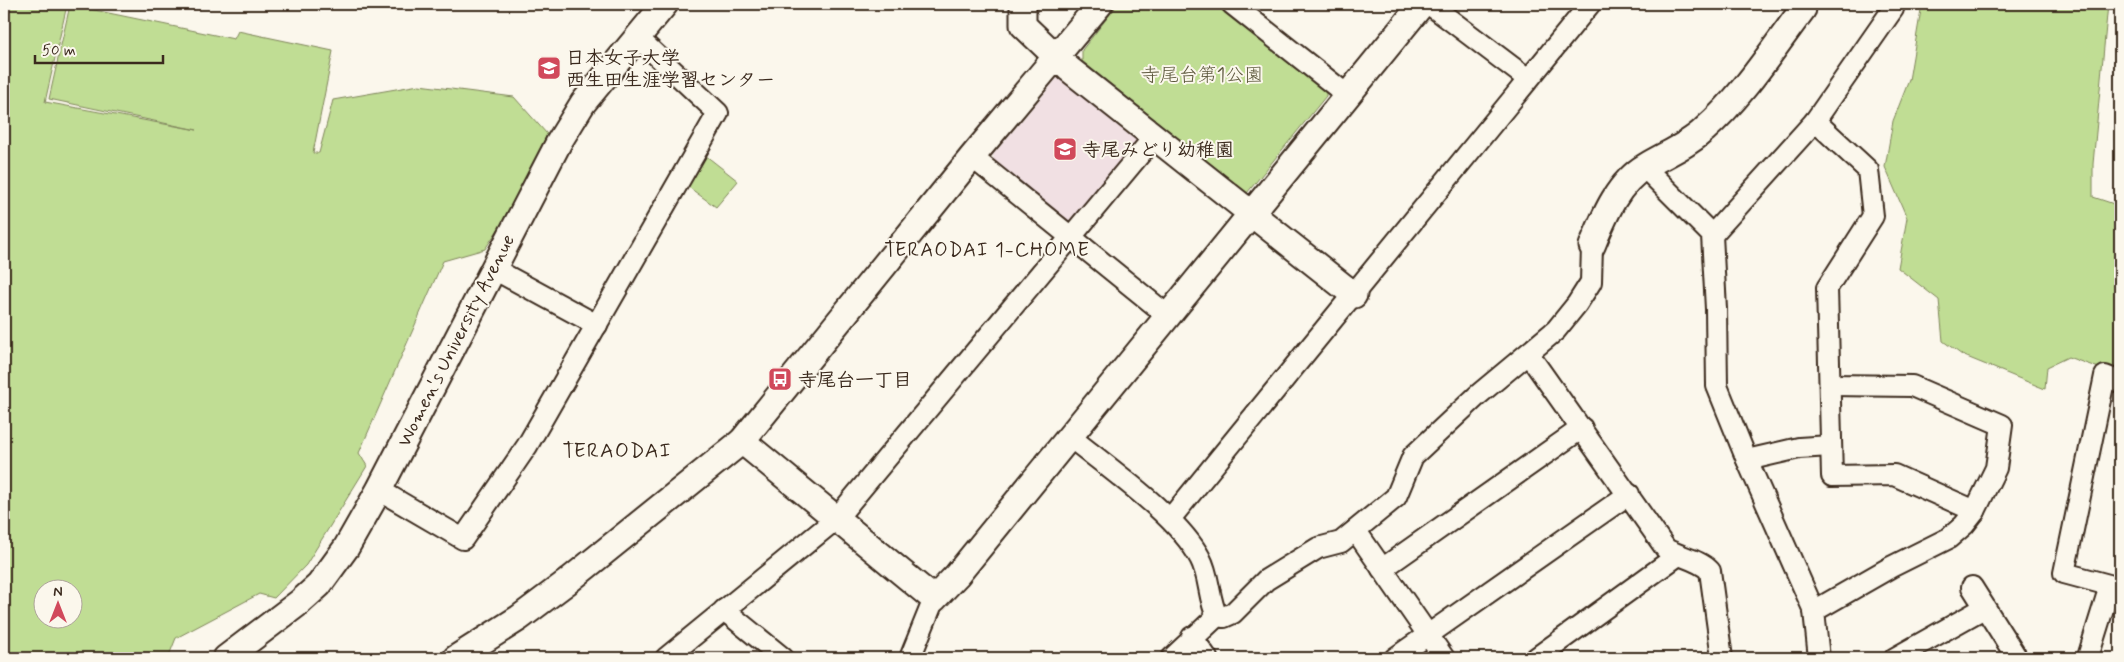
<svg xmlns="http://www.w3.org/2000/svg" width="2124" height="662" font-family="Mynerve,'Klee One',sans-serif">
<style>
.built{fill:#f1e0e3}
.green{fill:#c0dd94;stroke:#7e8459;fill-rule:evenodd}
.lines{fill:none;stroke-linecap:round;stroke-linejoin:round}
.minor-casing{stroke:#3b2a1e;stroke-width:24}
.tertiary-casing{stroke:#3b2a1e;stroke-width:29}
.minor{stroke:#fbf7ec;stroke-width:20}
.tertiary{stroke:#fbf7ec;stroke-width:25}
.labels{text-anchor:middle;stroke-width:4;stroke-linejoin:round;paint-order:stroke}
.poi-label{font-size:19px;font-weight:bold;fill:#3b2a1e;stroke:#fbf7ec;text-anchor:start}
.park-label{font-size:19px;fill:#5c573c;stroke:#fbf7ec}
.street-label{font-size:19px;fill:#3b2a1e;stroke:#fbf7ec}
.neighbourhood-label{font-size:20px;letter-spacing:1px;fill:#3b2a1e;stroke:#fbf7ec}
.quarter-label{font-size:21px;letter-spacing:1px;fill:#3b2a1e;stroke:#fbf7ec}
</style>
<rect width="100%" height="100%" fill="#fbf7ec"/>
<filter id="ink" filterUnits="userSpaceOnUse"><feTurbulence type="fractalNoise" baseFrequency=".02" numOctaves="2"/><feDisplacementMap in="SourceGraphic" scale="10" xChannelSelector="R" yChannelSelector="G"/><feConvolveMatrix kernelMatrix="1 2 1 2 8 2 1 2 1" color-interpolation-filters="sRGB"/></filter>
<g filter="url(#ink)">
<!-- built -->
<path class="built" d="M1059 76 1137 134 1138 143 1073 221 1065 222 994 164 993 155Z"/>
<!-- green -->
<g class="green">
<path d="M4 4H25L31 7 35 4 67 5 45 102 197 130 49 99 70 5 234 39 238 31 333 51 313 153H319L333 100 419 85 514 97 547 134 525 189 485 249 443 261 359 453 367 466 306 565 274 598 259 594 176 638 168 658H4ZM42 590H72V620H42Z"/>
<path d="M1118 4H1219L1326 90V96L1247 193 1082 61V50Z"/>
<path d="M1922 4H2108L2093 164V197L2120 206V370L2099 368 2068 357 2047 367 2045 389 1962 355 1943 341 1939 300 1898 268 1907 218 1885 167 1893 121 1909 80Z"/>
<path d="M705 155 738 181 716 207 687 186Z"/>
</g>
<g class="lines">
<!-- minor casing -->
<g class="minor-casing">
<g id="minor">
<path d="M1232 4 1347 95"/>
<path d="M1429 4 1528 79"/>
<path d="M1815 121 1868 170 1873 216 1827 288 1832 476 1894 475 1975 511"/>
<path d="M972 157 1167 315"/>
<path d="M1644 167 1712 235 1716 309 1717 386 1747 460 1814 611 1819 658"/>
<path d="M1712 235 1815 121 1893 9 1894 4"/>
<path d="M492 268 597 325"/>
<path d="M1529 355 1666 549C1680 557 1700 560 1710 571L1722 658"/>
<path d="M2120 382 2105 376 2064 573 2120 588"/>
<path d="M1069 436C1107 467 1178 516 1200 558 1210 576 1208 598 1217 616"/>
<path d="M1747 460 1799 448 1830 446"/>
<path d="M379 490 463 539 527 446 718 113 636 36"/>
<path d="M1170 519 1590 4"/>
<path d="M1356 531 1444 658"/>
<path d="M1382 569 1582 428"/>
<path d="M1972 587 2017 658"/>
<path d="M724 610 783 658"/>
<path d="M1814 611 1891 567 1949 538 1964 525 1975 511 1996 468 2002 425 1912 386 1830 385"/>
<path d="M1192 637 1207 658"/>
<path d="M666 658 836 519 1155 136"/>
<path d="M910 658 934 599"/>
<path d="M1172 658 1217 616 1224 617 1233 613 1266 580 1318 548 1341 542 1396 497 1413 456 1478 395 1556 330 1577 304 1591 282 1592 246"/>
<path d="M1395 658 1629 494"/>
<path d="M1536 658 1677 556"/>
<path d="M1895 658 1984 608"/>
<path d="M2092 658 2088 657 2110 586"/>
</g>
</g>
<!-- tertiary casing -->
<g class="tertiary-casing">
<g id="tertiary">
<path d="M1023 4V25L1069 69 1354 295"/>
<path d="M1592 246C1604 217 1617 183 1646 166 1666 154 1687 146 1704 130 1743 96 1772 50 1803 9V4"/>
<path d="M742 441 934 599 957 575 1422 4"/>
<path d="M226 658 300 602 319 585 346 548 379 490 559 142 583 103 665 4"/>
<path d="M456 658 519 618 567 582 742 441 972 157 1100 4"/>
</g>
</g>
<!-- minor -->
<use href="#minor" class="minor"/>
<!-- tertiary -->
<use href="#tertiary" class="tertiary"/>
</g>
</g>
<!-- icons -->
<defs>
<g id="university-square" transform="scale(1.25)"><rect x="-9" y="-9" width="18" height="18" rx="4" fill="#d1495b" stroke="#fbf7ec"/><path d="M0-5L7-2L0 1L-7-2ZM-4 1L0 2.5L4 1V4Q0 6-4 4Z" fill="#fff"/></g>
<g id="school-square" transform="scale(1.25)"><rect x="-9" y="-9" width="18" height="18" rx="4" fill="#d1495b" stroke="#fbf7ec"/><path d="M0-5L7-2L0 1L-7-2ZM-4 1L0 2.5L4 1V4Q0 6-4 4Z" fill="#fff"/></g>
<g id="bus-square" transform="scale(1.25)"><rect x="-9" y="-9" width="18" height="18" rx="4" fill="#d1495b" stroke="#fbf7ec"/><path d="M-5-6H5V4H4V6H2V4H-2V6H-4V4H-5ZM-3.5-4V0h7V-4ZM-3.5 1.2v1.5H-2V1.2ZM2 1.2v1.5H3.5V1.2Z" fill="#fff"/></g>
</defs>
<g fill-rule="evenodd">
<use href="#university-square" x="549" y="68"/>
<use href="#school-square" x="1065" y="149"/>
<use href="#bus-square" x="780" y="379"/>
</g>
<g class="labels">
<!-- poi labels -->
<g class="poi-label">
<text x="566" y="64">日本女子大学<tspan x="566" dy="22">西生田生涯学習センター</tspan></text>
<text x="1082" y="156">寺尾みどり幼稚園</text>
<text x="798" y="386">寺尾台一丁目</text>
</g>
<!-- park labels -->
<g class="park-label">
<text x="1202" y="81">寺尾台第1公園</text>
</g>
<!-- street labels -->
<g class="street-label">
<text transform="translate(455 340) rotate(-63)" y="7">Women's University Avenue</text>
</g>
<!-- neighbourhood labels -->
<g class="neighbourhood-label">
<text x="987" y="256">TERAODAI 1-CHOME</text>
</g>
<!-- quarter labels -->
<g class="quarter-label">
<text x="617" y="457">TERAODAI</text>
</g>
</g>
<!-- margin -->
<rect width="2124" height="662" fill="none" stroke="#fbf7ec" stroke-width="20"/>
<rect x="10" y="10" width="2104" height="642" fill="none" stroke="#3b2a1e" stroke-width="2" filter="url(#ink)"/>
<!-- north arrow -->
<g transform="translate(58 604)"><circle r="24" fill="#fbf7ec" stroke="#aea59a"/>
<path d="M0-4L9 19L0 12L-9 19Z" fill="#d1495b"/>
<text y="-8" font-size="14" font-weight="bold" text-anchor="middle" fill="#3b2a1e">N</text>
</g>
<!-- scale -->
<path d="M35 55v8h128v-8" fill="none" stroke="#3b2a1e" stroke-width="2.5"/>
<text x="42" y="55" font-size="15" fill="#3b2a1e" stroke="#fbf7ec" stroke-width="4" paint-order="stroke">50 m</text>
</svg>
